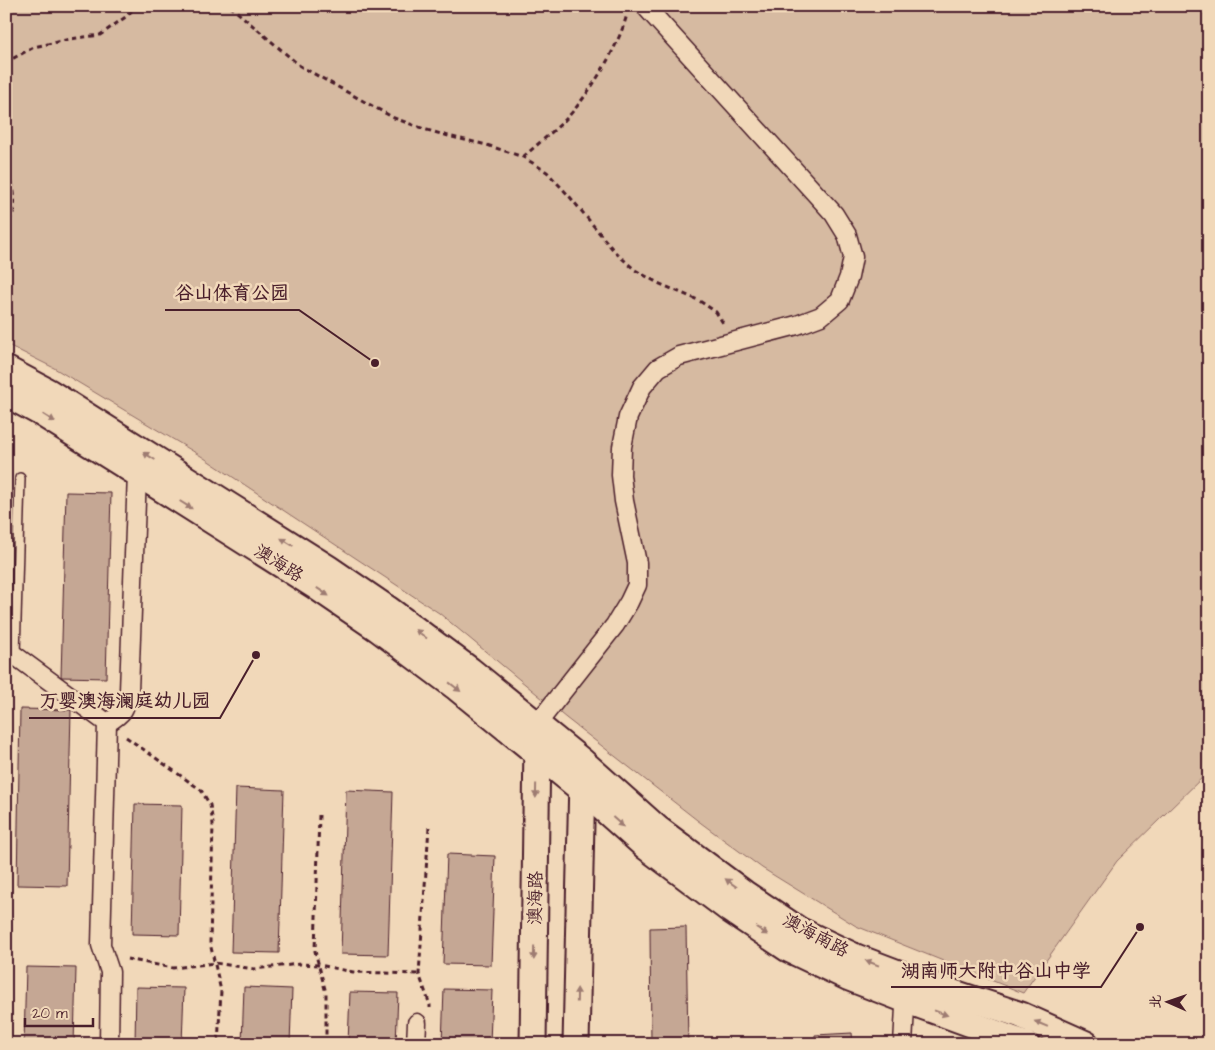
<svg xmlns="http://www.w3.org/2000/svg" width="1215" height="1050" font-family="'Architects Daughter','LXGW WenKai TC',sans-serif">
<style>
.green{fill:#d6baa1;stroke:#906c66}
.building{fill:#c5a794;stroke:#4a1f2b}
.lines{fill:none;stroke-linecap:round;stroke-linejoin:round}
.lane-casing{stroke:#4a1f2b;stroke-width:12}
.street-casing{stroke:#4a1f2b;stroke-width:21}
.secondary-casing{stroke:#4a1f2b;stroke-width:29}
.path{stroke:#4a1f2b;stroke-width:3;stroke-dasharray:5 4;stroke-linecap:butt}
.lane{stroke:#f1d8b9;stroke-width:9}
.street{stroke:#f1d8b9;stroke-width:18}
.secondary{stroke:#f1d8b9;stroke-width:25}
.oneway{fill:#9e7c72}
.labels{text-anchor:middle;stroke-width:5;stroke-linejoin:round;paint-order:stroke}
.street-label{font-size:18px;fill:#4a1f2b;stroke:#f1d8b9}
.leader{fill:none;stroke:#4a1f2b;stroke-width:2}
.callout-dot{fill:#4a1f2b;stroke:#f1d8b9;stroke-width:2}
.callout-label{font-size:19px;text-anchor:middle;font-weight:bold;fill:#4a1f2b;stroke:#f1d8b9;stroke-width:5;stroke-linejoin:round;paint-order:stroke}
</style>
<rect width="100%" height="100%" fill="#f1d8b9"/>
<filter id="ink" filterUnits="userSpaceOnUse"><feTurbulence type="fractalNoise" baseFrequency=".02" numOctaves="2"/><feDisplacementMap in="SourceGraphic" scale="10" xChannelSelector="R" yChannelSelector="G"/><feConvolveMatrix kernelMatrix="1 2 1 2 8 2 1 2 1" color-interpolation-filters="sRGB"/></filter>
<g filter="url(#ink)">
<!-- green -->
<path class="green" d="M6 6H1209V771L1117 861 1023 993 856 926 762 868 697 820 566 718 439 613 201 456 54 368 6 344Z"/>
<!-- building -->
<g class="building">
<path d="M66 492 111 493 106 678 61 677Z"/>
<path d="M20 709 71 710 67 886 17 885Z"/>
<path d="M236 788 284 790 279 953 231 952Z"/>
<path d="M346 790 393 792 388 955 341 954Z"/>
<path d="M135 804 182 805 179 935 132 934Z"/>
<path d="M447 854 495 856 491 965 443 964Z"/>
<path d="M686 927 688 1044H651L650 928Z"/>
<path d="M26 967 76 968 74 1044H24Z"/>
<path d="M136 987 184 988 182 1044H135Z"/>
<path d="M244 987 292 989 290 1044H242Z"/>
<path d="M444 989 492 990 490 1044H442Z"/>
<path d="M350 992 398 993 396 1044H348Z"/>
<path d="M852 1033 853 1044H815V1035Z"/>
</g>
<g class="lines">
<!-- lane casing -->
<g class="lane-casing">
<path id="lane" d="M15 655 20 478"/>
</g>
<!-- street casing -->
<g class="street-casing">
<g id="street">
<path d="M6 649 107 723 101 945 110 972 109 1044"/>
<path d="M107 723C124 713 125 709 129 691L137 474"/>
<path d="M537 724 615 625 629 602 637 585V563L624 501 621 475 622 447 628 417 642 387 658 368 679 356 797 325 821 316 840 300 849 277 853 257 847 235 834 214 645 6"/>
<path d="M416 1044 417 1023"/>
<path d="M903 1044 906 989"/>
</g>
</g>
<!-- secondary casing -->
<g class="secondary-casing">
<g id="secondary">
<path d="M6 369 49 392 328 568 388 609 470 670 583 762 658 829 744 893 799 930 856 957 927 984 1021 1015 1086 1044"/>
<path d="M6 394 39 412 165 491 315 586 378 629 457 688 582 790 646 847 730 910 788 949 847 977 919 1005 1026 1044"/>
<path d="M533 1044 537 742"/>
<path d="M576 1044 582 779"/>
</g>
</g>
<!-- path -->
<g class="path">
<path d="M230 6 300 66 394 118 427 130 452 137 487 145 523 157 547 172 570 197 615 252 635 270 658 283 698 300 716 312 723 323"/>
<path d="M6 64 12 59 34 47 70 39 100 35 127 16 136 6"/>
<path d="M523 157C537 145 551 133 564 121 588 97 619 47 627 14"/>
<path d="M6 165C12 180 18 199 12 216 11 219 8 223 6 226"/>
<path d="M126 737 201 790 210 805 213 824 210 943 221 991 218 1044"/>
<path d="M319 815 315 951 326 993V1044"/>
<path d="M429 827 419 974 430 1005V1008"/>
<path d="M127 959 173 968 215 963 254 969 300 964 319 965 353 972 419 974"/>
</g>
<!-- lane -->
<use href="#lane" class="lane"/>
<!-- street -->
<use href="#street" class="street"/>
<!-- secondary -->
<use href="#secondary" class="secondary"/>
</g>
<!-- one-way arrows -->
<defs><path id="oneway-solid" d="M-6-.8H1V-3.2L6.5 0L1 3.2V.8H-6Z" transform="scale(1.25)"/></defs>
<g class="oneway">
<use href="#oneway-solid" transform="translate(49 418) rotate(32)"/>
<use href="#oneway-solid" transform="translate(149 456) rotate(-148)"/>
<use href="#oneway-solid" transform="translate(186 505) rotate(32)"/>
<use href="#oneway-solid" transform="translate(287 542) rotate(-148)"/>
<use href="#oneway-solid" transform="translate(323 592) rotate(34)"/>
<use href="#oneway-solid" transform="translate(421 634) rotate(-143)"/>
<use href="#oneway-solid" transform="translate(455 687) rotate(38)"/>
<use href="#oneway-solid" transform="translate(536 791) rotate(91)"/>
<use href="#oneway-solid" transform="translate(618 822) rotate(42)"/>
<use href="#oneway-solid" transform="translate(731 883) rotate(-144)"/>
<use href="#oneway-solid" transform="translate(762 931) rotate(34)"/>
<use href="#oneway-solid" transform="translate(534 953) rotate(91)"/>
<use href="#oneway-solid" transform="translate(872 963) rotate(-159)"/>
<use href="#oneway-solid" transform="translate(577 995) rotate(-89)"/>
<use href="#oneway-solid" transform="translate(941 1013) rotate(20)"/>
<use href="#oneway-solid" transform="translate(1041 1024) rotate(-157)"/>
</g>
</g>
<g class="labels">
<!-- street labels -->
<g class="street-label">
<text transform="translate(279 563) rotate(32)" y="6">澳海路</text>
<text transform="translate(535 898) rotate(-89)" y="6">澳海路</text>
<text transform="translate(816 935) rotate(28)" y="6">澳海南路</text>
</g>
</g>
<!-- callouts -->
<path class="leader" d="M375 363L299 310H165M256 655L220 718H29M1140 927L1101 987H891"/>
<g class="callout-dot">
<circle cx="375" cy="363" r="5"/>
<circle cx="256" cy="655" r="5"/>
<circle cx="1140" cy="927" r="5"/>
</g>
<g class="callout-label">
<text x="232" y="299">谷山体育公园</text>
<text x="125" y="707">万婴澳海澜庭幼儿园</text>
<text x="996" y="977">湖南师大附中谷山中学</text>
</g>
<!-- margin -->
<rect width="1215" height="1050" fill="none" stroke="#f1d8b9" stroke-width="25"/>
<rect x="12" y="12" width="1190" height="1025" fill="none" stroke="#4a1f2b" stroke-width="2" filter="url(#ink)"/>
<!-- north arrow -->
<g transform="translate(1168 1002) rotate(272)" stroke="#f1d8b9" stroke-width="4" paint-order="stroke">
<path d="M0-4L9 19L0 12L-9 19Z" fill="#4a1f2b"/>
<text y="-8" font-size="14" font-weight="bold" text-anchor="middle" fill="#4a1f2b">北</text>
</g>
<!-- scale -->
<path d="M25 1018v8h68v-8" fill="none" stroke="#4a1f2b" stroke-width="2.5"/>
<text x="32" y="1018" font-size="15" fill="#4a1f2b" stroke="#f1d8b9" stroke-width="4" paint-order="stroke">20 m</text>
</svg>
